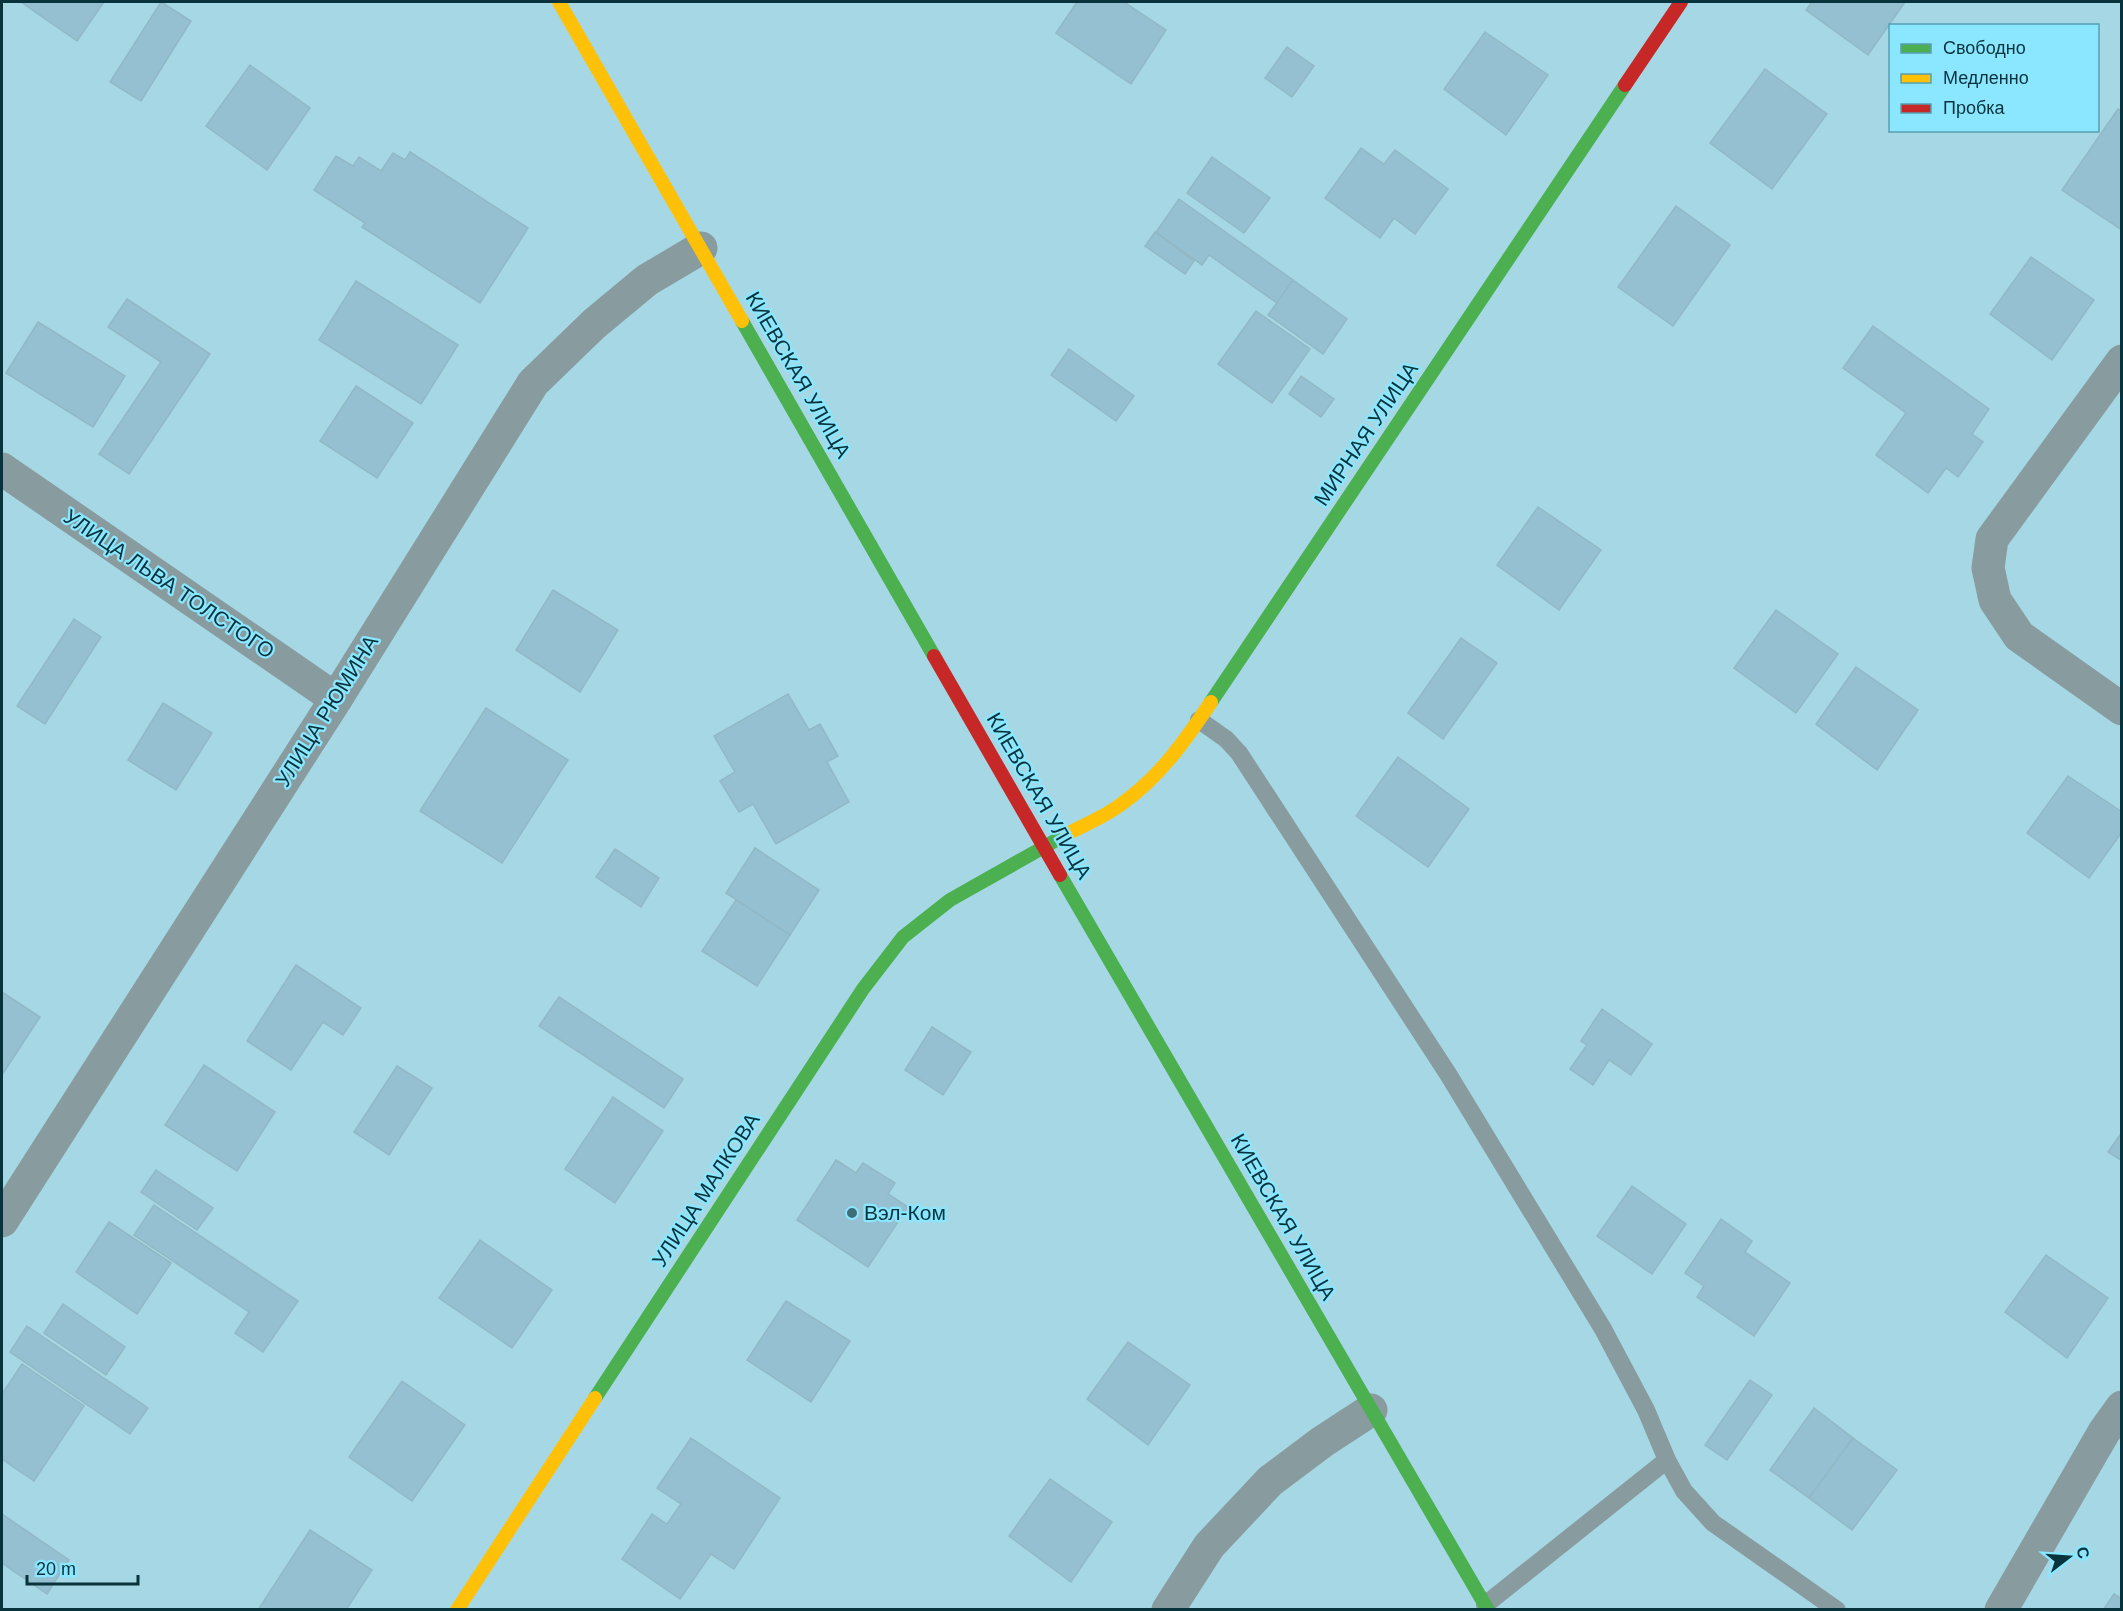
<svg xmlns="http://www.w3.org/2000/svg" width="2123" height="1611" font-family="Helvetica,sans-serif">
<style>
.building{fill:#94c0d1;stroke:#93b8c5;stroke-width:1.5}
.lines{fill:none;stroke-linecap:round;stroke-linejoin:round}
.lane{stroke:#889b9f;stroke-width:18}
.street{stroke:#889b9f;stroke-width:33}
.fast{stroke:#4caf50;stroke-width:14}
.slow{stroke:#ffc107;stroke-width:14}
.jam{stroke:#c62828;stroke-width:14}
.poi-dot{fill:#3f6d77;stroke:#8ae7ff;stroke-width:2}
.labels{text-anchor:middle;stroke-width:4.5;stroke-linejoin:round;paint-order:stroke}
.street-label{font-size:21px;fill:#08333c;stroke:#8ae7ff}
.poi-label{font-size:21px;fill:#08333c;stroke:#8ae7ff;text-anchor:start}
</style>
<rect width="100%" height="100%" fill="#a5d8e4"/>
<!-- building -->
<g class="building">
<path d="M21 2H104L77 41Z"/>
<path d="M161 2 191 21 141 101 110 82Z"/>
<path d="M1077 2H1124L1166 30 1131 84 1056 33Z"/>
<path d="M1812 2H1905L1868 55 1806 10Z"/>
<path d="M1485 32 1548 75 1506 135 1444 89Z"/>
<path d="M1287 47 1314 66 1292 97 1265 78Z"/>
<path d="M250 65 310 108 267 170 206 126Z"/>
<path d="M1765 69 1827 114 1772 189 1710 143Z"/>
<path d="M2118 109 2122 111V230L2062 190Z"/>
<path d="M1361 148 1384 164 1395 150 1448 189 1415 234 1394 218 1380 238 1325 198Z"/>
<path d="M410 152 528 228 480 303 362 227 365 223 314 190 336 156 353 166 359 157 381 171 393 153 405 160Z"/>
<path d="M1212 157 1270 198 1244 233 1187 193Z"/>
<path d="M1179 199 1293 280 1277 303 1209 255 1202 265 1156 232Z"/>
<path d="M1676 206 1730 245 1673 326 1618 287Z"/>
<path d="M1155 232 1194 261 1185 274 1145 246Z"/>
<path d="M2031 257 2094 300 2052 360 1990 314Z"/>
<path d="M1293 280 1347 319 1323 354 1268 315Z"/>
<path d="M356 281 458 345 421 404 319 340Z"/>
<path d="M127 299 210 354 129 474 99 454 161 362 108 327Z"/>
<path d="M1256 311 1310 349 1272 403 1218 364Z"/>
<path d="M38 322 125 376 93 427 6 373Z"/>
<path d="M1873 326 1989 409 1972 434 1983 442 1958 477 1946 468 1928 493 1876 455 1906 413 1843 368Z"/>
<path d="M1069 349 1134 396 1116 421 1051 375Z"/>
<path d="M1301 376 1334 399 1321 417 1289 394Z"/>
<path d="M356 386 413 423 377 478 320 441Z"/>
<path d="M1538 507 1601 550 1559 610 1497 565Z"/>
<path d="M553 590 618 630 580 692 516 650Z"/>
<path d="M1776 610 1838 654 1796 713 1734 668Z"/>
<path d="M74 619 101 637 45 724 17 706Z"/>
<path d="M1461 638 1497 663 1443 739 1408 713Z"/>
<path d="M1856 667 1918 710 1877 770 1816 724Z"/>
<path d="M788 694 809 730 820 724 838 756 827 762 849 802 776 844 753 804 739 812 720 781 735 772 714 736Z"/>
<path d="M163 703 212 733 176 790 128 760Z"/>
<path d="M486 708 568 760 502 863 420 811Z"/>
<path d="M1398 757 1469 809 1428 867 1356 816Z"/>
<path d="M2068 776 2122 812V832L2089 878 2027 833Z"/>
<path d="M755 848 819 890 790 935 726 893Z"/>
<path d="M615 849 659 878 641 907 596 877Z"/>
<path d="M736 900 790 935 757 986 702 951Z"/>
<path d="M296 965 361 1008 343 1035 323 1022 291 1070 247 1041Z"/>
<path d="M2 992 40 1017 2 1075Z"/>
<path d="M559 997 683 1079 664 1108 539 1026Z"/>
<path d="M1602 1009 1652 1044 1631 1075 1609 1060 1593 1085 1570 1069 1587 1045 1581 1041Z"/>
<path d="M932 1027 971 1052 943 1095 905 1070Z"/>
<path d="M204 1065 275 1112 237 1171 165 1125Z"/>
<path d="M397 1066 432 1088 389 1155 354 1132Z"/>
<path d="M613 1097 663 1131 615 1203 565 1169Z"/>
<path d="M2122 1132V1161L2108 1152Z"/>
<path d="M836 1160 856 1173 863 1163 895 1183 888 1194 908 1207 868 1267 797 1220Z"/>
<path d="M156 1170 213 1208 197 1230 141 1192Z"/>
<path d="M1632 1186 1686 1224 1652 1274 1597 1236Z"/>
<path d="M154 1205 298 1301 263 1352 235 1333 249 1312 134 1235Z"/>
<path d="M1721 1219 1752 1241 1745 1252 1790 1283 1754 1336 1697 1297 1704 1286 1685 1273Z"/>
<path d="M109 1222 171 1263 137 1314 76 1272Z"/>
<path d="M480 1240 552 1290 512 1348 439 1298Z"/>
<path d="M2046 1255 2108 1298 2067 1358 2005 1312Z"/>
<path d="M786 1301 850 1341 811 1402 747 1360Z"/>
<path d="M63 1304 125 1347 106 1375 44 1333Z"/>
<path d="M27 1326 148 1408 130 1434 10 1352Z"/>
<path d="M1128 1342 1190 1385 1148 1445 1087 1399Z"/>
<path d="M22 1364 84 1406 34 1481 2 1459V1394Z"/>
<path d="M1750 1380 1772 1395 1727 1460 1705 1445Z"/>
<path d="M402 1381 465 1425 412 1501 349 1457Z"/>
<path d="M1814 1408 1853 1438 1809 1498 1770 1470Z"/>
<path d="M691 1438 780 1498 734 1569 711 1554 680 1599 622 1559 652 1514 667 1524 681 1504 657 1488Z"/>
<path d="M1853 1438 1897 1470 1852 1530 1809 1498Z"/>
<path d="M1050 1479 1112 1522 1071 1582 1009 1536Z"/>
<path d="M2 1514 69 1560 47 1594 2 1563Z"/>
<path d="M310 1530 372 1570 346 1610H258Z"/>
<path d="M2114 1594 2122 1599V1610H2103Z"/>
</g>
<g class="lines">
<!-- lane -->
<g class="lane">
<path d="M1199 720 1226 739 1239 753 1448 1074 1603 1329 1646 1410 1667 1460 1684 1491 1713 1523 1837 1610"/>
<path d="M1485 1605 1667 1460"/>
</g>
<!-- street -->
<g class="street">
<path d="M2122 361 1992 539 1988 568 1995 600 2019 636 2122 709"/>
<path d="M2 469 336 699"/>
<path d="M2 1221 336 699 533 383 594 324 647 280 701 248"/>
<path d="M1168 1610 1209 1546 1270 1481 1322 1442 1371 1410"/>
<path d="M2001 1610 2104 1432 2122 1407"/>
</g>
<!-- fast -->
<g class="fast">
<path d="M742 321 934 656"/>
<path d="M1211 702 1625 85"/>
<path d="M1060 875 1488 1610"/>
<path d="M595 1398 863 989 903 937 950 900 1067 834"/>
</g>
<!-- slow -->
<g class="slow">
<path d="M559 2 742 321"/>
<path d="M1067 834C1084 825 1104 817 1120 805 1159 778 1185 741 1211 702"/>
<path d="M457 1610 595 1398"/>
</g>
<!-- jam -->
<g class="jam">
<path d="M1625 85 1681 2"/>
<path d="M934 656 1060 875"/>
</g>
</g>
<!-- markers -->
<circle class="poi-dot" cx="852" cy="1213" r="6"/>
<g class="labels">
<!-- street labels -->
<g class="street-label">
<text transform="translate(798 375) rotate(60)" y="7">КИЕВСКАЯ УЛИЦА</text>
<text transform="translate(1366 434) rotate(-56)" y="7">МИРНАЯ УЛИЦА</text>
<text transform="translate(169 584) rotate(34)" y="7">УЛИЦА ЛЬВА ТОЛСТОГО</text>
<text transform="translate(327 711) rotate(-58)" y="7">УЛИЦА РЮМИНА</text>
<text transform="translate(1039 796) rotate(60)" y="7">КИЕВСКАЯ УЛИЦА</text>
<text transform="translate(706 1190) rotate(-57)" y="7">УЛИЦА МАЛКОВА</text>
<text transform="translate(1283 1217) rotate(60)" y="7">КИЕВСКАЯ УЛИЦА</text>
</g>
<!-- poi labels -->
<g class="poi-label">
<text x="864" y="1220">Вэл-Ком</text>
</g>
</g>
<!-- border -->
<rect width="2123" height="1611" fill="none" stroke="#08333c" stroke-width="6"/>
<!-- legend -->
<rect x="1889" y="24" width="210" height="108" fill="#8ae7ff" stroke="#569fb1" stroke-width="1.5"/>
<rect x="1901" y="44" width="30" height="9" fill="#4caf50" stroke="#569fb1" stroke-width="1.5"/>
<text x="1943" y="54" font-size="18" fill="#08333c">Свободно</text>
<rect x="1901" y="74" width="30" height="9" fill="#ffc107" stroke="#569fb1" stroke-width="1.5"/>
<text x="1943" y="84" font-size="18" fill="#08333c">Медленно</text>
<rect x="1901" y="104" width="30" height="9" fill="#c62828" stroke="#569fb1" stroke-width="1.5"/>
<text x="1943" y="114" font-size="18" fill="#08333c">Пробка</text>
<!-- north arrow -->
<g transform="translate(2069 1557) rotate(73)" stroke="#8ae7ff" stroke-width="4.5" paint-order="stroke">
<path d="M0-4.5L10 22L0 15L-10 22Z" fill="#08333c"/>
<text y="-9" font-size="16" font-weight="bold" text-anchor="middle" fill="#08333c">С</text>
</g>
<!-- scale -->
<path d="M27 1575v9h111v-9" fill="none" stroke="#08333c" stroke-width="3"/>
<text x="36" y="1575" font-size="18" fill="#08333c" stroke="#8ae7ff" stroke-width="4.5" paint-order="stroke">20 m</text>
</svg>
